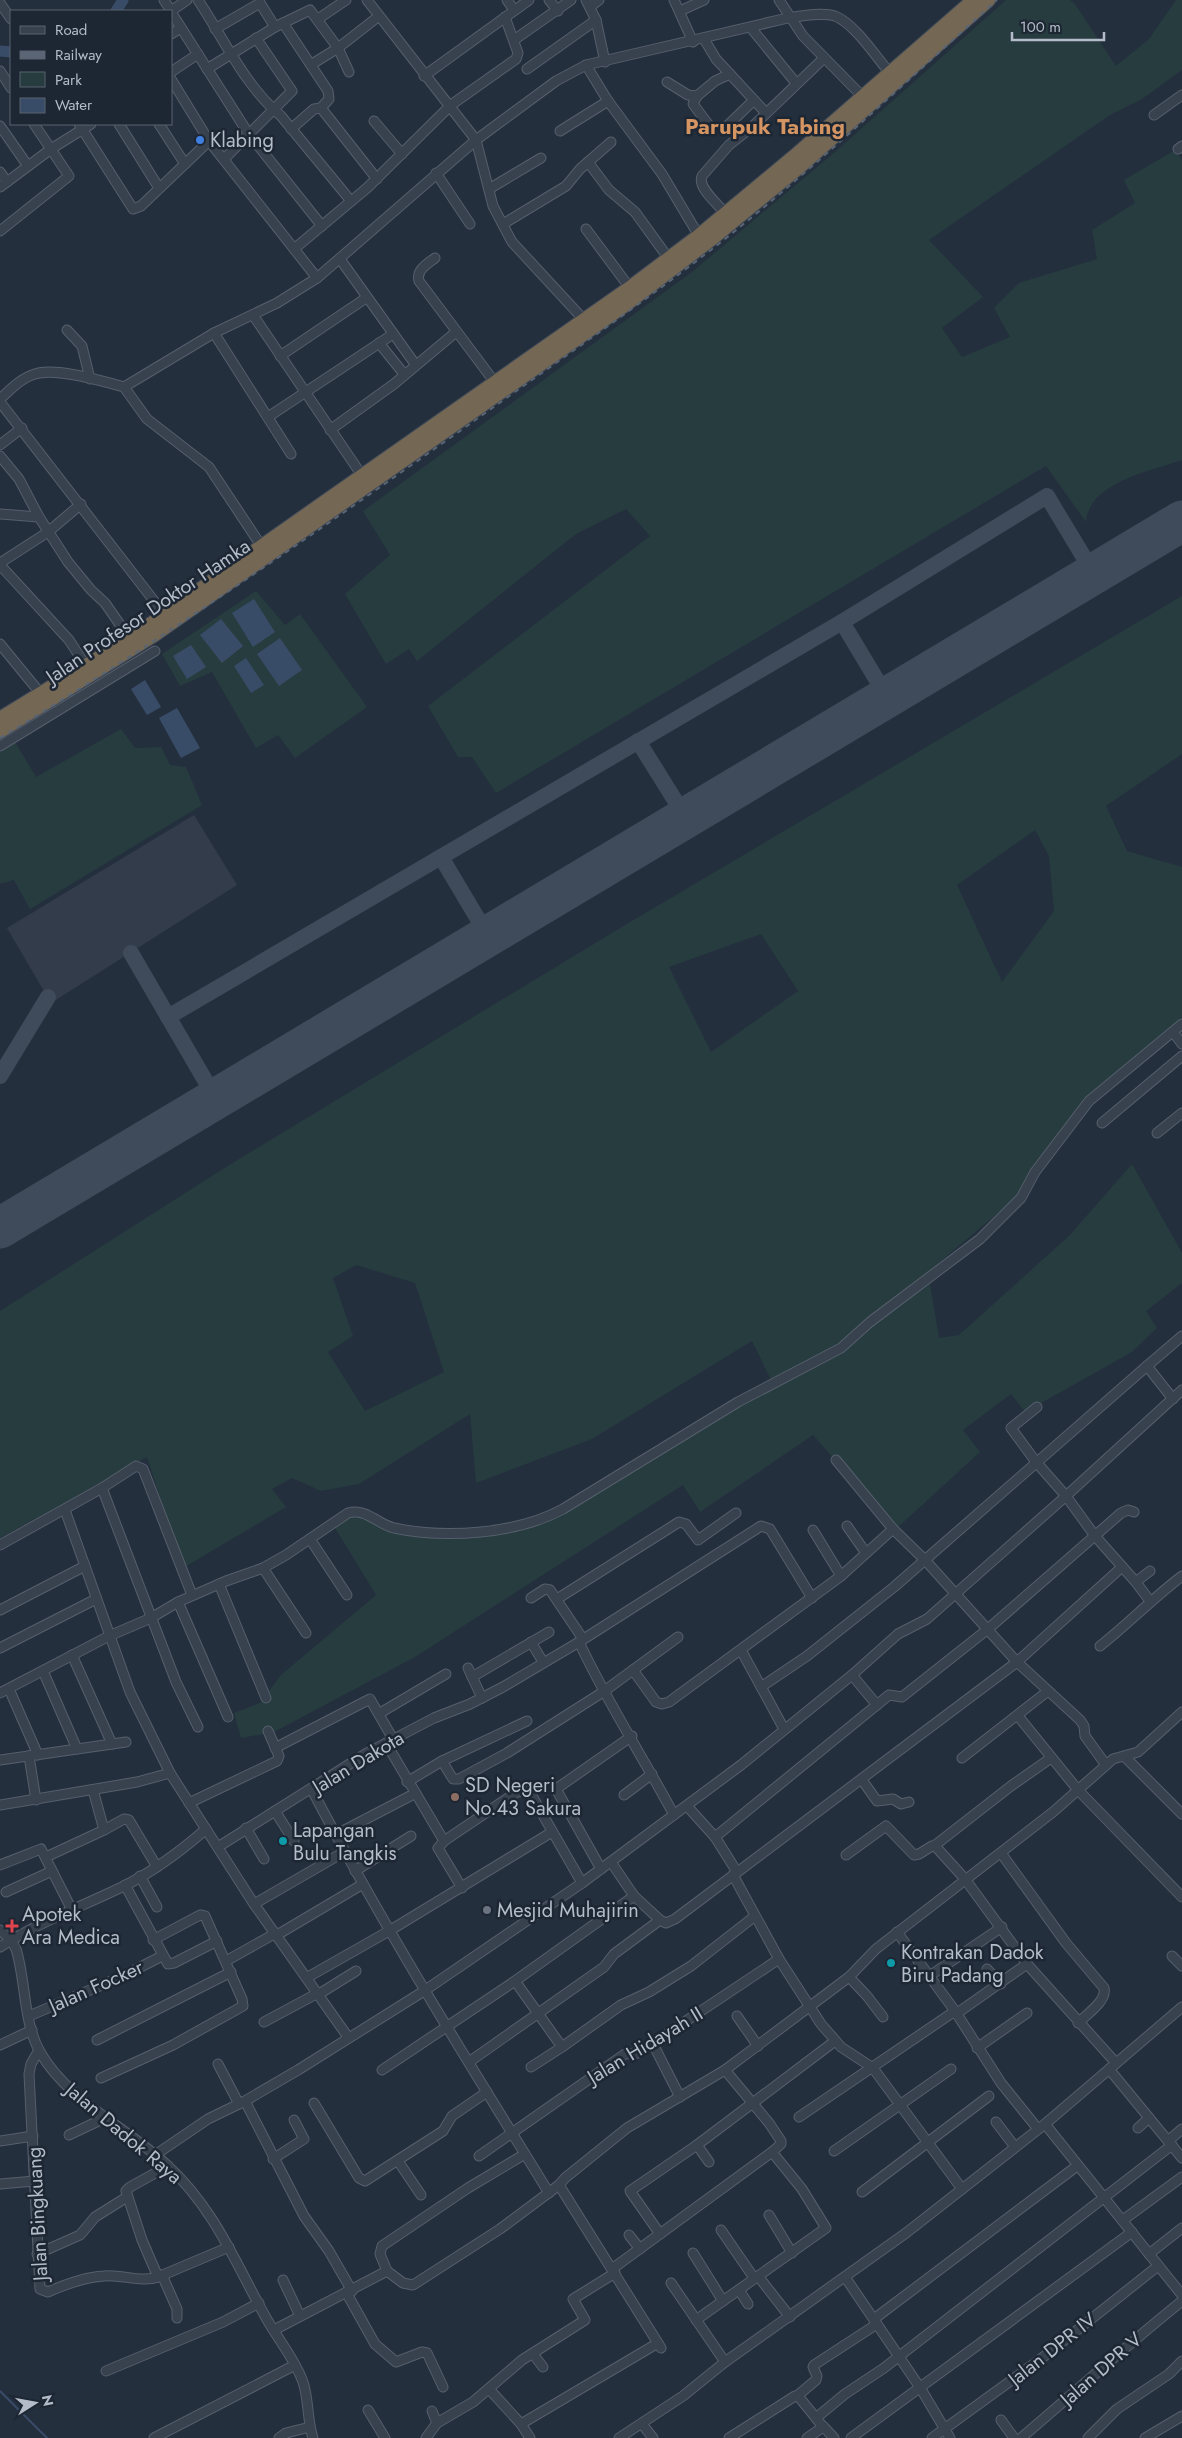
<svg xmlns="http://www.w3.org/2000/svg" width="1182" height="2438" font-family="Jost,sans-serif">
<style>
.airport{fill:#323c4b}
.green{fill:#263c3f;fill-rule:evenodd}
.water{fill:#394c67}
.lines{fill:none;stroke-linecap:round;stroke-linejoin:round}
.stream{stroke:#394c67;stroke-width:2}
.river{stroke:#394c67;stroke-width:11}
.taxiway{stroke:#3f4a5a;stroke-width:16}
.runway{stroke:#3f4a5a;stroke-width:41}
.minor-casing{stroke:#565f6c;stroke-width:11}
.highway-casing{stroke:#434c59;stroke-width:16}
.minor{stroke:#38414e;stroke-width:9}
.highway{stroke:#746855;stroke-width:14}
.rail{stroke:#5a6575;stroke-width:2;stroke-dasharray:5 5;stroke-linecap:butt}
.shop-dot{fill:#3f7fe0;stroke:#1d2633;stroke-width:2}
.education-dot{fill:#8d6e63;stroke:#1d2633;stroke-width:2}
.culture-dot{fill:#0f9aa8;stroke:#1d2633;stroke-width:2}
.worship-dot{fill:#6b7280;stroke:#1d2633;stroke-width:2}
.health-dot{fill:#e0444e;stroke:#1d2633;stroke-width:2}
.labels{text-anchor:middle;stroke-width:5;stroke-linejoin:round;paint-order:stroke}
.poi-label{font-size:20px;fill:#b4bcc9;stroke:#1d2633;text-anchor:start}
.street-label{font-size:20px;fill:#b4bcc9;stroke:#1d2633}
.quarter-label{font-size:22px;font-weight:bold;fill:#d59563;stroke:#1d2633}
</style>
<rect width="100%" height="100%" fill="#242f3e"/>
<!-- airport -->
<path class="airport" d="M194 815 237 885 51 1003 7 928Z"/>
<!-- green -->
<g class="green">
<path d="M1006 0H1070L1075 4 1116 66 1149 39 1176 0H1182V70L1142 99 1110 115 929 240 983 297 942 328 962 357 1010 337 994 308 1019 283 1097 259 1092 230 1135 203 1124 180 1175 150 1182 160V460C1151 471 1089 482 1086 522L1046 466 496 793 472 757H458L428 706 650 536 626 509 576 534 417 661 409 649 386 664 345 594 390 555 363 511 692 272 835 152Z"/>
<path d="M256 591 285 625 300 614 367 707 295 758 278 735 256 748 212 672 180 686 162 654Z"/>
<path d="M1182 596V754L1106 806 1127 851 1182 867V1017L1081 1107 1025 1190 928 1272 939 1338 959 1335 1069 1236 1132 1164 1182 1253V1283L1146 1311 1157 1328 1132 1352 1025 1412 1011 1394 963 1430 980 1452 896 1529 813 1435 700 1512 683 1485 415 1657 274 1732 241 1738 234 1713 260 1703 281 1675 376 1595 332 1523 355 1508 394 1526 474 1529 550 1513 772 1382 752 1341 592 1439 476 1483 470 1414 359 1484 321 1491 292 1478 272 1489 286 1507 183 1568 147 1457 0 1538V1311L226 1167 625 925ZM1035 830 1049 856 1054 911 1002 982 957 885ZM761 934 798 991 711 1052 669 967ZM356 1265 415 1283 444 1372 365 1411 328 1352 353 1336 333 1278Z"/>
<path d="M121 729 135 748 161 747 170 765 186 767 202 805 30 909 14 880 0 884V752L15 742 36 777Z"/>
</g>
<!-- water -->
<g class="water">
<path d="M254 599 275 632 253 647 232 613Z"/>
<path d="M221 619 243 646 222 663 200 635Z"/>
<path d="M280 638 302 670 279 686 257 654Z"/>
<path d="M191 645 206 667 187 679 173 656Z"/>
<path d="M246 658 264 685 251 693 234 666Z"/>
<path d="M145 680 161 707 147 715 131 689Z"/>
<path d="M177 708 200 748 181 758 159 718Z"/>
</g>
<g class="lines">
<!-- stream -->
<path class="stream" d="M0 2391 47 2438"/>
<!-- river -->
<g class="river">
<path d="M116 11 123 0"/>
<path d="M0 51 11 52"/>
</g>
<!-- taxiway -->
<g class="taxiway">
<path d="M842 622 887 697"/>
<path d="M638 741 686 818"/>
<path d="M441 857 488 936"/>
<path d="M131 953 216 1099"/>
<path d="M168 1017 842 622 1047 496 1094 574"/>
<path d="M0 1076 48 997"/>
</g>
<!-- runway -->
<path class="runway" d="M0 1228 1182 521"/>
<!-- minor casing -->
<g class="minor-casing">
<g id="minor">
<path d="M164 0 171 11"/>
<path d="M198 0C224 39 245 86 281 116L351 201"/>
<path d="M367 0 476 140 493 206 512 242 585 321"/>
<path d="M507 0 514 10"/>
<path d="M549 0 558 11"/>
<path d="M674 0 693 42"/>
<path d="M779 0 803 36 863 97"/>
<path d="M0 3 11 19"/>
<path d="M590 7 599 0"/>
<path d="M171 11 187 0"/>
<path d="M680 11 704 0"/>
<path d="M171 12 248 133 322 226"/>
<path d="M318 19 346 0"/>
<path d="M596 20 605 62"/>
<path d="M283 23 328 91 329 99 321 108"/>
<path d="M751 28 796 83"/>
<path d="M215 29 260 3 275 27"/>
<path d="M171 34 181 28"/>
<path d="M704 39 716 59 766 113"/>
<path d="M514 40 571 0"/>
<path d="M312 64 338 48 379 16"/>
<path d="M586 65 608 101 662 174 699 236"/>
<path d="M207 69 275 27 310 10 338 48 349 72"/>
<path d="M527 69 596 20 586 0"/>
<path d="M0 71 11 88"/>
<path d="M171 72 198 54"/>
<path d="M424 76 529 0"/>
<path d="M171 79 209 141 317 278"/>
<path d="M667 82 688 95 697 96 715 81 730 74"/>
<path d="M697 96 693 104 708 124"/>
<path d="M1154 115 1182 95"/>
<path d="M374 121 402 154"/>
<path d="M79 124 133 209 141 206 209 141"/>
<path d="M119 124 159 188"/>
<path d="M159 124 185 164"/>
<path d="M0 126 28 166"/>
<path d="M726 127 754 100"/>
<path d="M291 129 314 109 321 108 377 179"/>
<path d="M560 131 608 101"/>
<path d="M1178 149 1182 146"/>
<path d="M224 159 292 91 256 38"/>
<path d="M588 162 609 190 635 212 669 259"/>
<path d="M0 172 7 182"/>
<path d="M436 173 470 224"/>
<path d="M0 187 51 149 91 124"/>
<path d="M489 189 541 158"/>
<path d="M726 214C719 205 697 188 702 176L729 145 752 127 824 58"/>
<path d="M503 224 566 186 580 169 611 142"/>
<path d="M586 229 630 288"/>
<path d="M0 231 69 176 34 124"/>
<path d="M294 249 367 188 451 105 516 59 518 53 505 17"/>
<path d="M435 258C427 264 416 270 419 281L496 384"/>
<path d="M340 259 415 364"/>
<path d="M253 315 363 477"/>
<path d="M67 330 82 346 90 379"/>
<path d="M214 333 291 454"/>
<path d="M379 343 404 374"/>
<path d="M280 356 366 298"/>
<path d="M124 387 214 333 277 303 317 278 476 140 556 81 586 65 792 17C804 16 822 12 835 16 855 24 876 57 890 73"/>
<path d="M0 399C10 390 21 378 35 374 55 367 103 381 124 387L147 419 209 467 262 547"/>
<path d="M0 402 165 615"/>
<path d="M268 417 393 334"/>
<path d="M330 430 394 384 456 332"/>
<path d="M0 445 22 428"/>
<path d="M0 456 19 479 39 517 68 562 91 590 105 603 130 639"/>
<path d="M0 514 39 517"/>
<path d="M0 563 48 532 81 504"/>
<path d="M0 565 69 640 86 666"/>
<path d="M0 644 41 694"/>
<path d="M0 746 155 651"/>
<path d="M1173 1032 1182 1044"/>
<path d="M1102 1123 1182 1056"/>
<path d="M1157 1133 1182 1113"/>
<path d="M1147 1366 1182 1336"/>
<path d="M836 1460 893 1529 925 1560 1017 1662 1080 1720 1084 1726 1085 1736 1106 1765"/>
<path d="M102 1488 136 1466 143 1469 192 1595"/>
<path d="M65 1510 130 1692 170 1773 254 1904 348 2037"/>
<path d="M847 1526 866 1553"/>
<path d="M813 1530 841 1576"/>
<path d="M310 1539 347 1595"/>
<path d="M0 1545 102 1488 176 1682 198 1727"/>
<path d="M263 1568 306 1633"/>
<path d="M1150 1571 1137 1581 1134 1580 1095 1536 1066 1496 1182 1390"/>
<path d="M1135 1581 1150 1601"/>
<path d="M219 1584 266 1698"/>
<path d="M531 1598 545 1589 550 1590 583 1639"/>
<path d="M557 1599 679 1522 686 1524 698 1540 736 1513"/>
<path d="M178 1602 228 1717"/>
<path d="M0 1610 85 1566"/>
<path d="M531 1642 543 1662"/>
<path d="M579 1642C607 1702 643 1757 674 1815"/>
<path d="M1100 1646C1128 1624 1153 1598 1182 1576"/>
<path d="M0 1648 96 1599"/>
<path d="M741 1650 784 1729"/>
<path d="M72 1655 112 1744"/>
<path d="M468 1668 482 1698"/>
<path d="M633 1670 656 1702 662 1704 669 1702 841 1576 893 1529"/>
<path d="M43 1671 77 1749"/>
<path d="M852 1675 877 1705"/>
<path d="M472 1677 549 1632"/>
<path d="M761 1687 807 1656 894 1587 1147 1366 1173 1399"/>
<path d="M9 1689 38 1755"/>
<path d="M0 1693 109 1636 151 1618 178 1602 226 1581 263 1568 286 1555 348 1513C367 1508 377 1524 394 1528 446 1539 517 1534 563 1509L738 1402 841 1348 870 1322 980 1239 1021 1198 1035 1172 1089 1101 1182 1024"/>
<path d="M380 1713 446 1674"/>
<path d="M1018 1716 1078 1790 1182 1897"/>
<path d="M386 1743 444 1841 517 1792 526 1791 532 1796 582 1883"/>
<path d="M275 1748 370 1699 393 1739"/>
<path d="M29 1756 36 1800"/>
<path d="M1125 1757 1182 1814"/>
<path d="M962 1758 1048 1691"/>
<path d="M0 1760 126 1742"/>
<path d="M442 1761 453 1779H459L507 1753 603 1692 678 1637"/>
<path d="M862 1780 877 1801 893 1799 901 1804 909 1802"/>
<path d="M407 1782 442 1761 527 1721"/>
<path d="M312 1790C384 1928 467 2060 549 2193"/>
<path d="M624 1795 652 1774"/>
<path d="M189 1803 277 1761 279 1756 268 1731"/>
<path d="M0 1805 137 1782 170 1773"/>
<path d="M687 1806 715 1837 737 1872"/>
<path d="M275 1811 294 1841"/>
<path d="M246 1828 264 1859"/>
<path d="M104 1830 124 1819 129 1820 157 1867"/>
<path d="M335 1835 414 1794"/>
<path d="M715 1837 889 1695 902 1697 988 1629 1121 1513 1128 1510 1134 1512"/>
<path d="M444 1841 438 1848 462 1888"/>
<path d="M934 1846 1011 1786 1051 1758"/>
<path d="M218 1847 367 1753 434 1718 470 1704 503 1687 579 1642 761 1526 770 1529 812 1598"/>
<path d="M1001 1853 1066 1943 1104 1988C1107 2001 1087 2014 1078 2023"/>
<path d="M846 1855 886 1826 914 1855 919 1854 932 1846 936 1847 965 1879 1027 1964 1116 2063"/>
<path d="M46 1857 104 1830 93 1790"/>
<path d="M611 1862 634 1896 660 1920 666 1923 675 1919 1017 1662 1122 1567"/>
<path d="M0 1865 41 1849 72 1910"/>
<path d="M601 1869 556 1789 632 1736"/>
<path d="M355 1871 411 1836"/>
<path d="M733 1875 779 1959 821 2024 841 2047 873 2068 962 2189"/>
<path d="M140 1876 157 1907"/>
<path d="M125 1885 168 1964 174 1963 217 1941"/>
<path d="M6 1892 52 1871"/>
<path d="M254 1904 344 1852"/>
<path d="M0 1930 11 1940 16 1949C26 1981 23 2022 40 2052 68 2101 126 2127 167 2165 214 2208 235 2262 265 2316 277 2338 295 2359 303 2382 309 2400 307 2420 313 2438"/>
<path d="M897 1932 955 2011 1001 2083 1038 2129"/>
<path d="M277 1935 363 1884"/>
<path d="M0 1947C39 1922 83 1906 124 1886 154 1871 181 1851 206 1829"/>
<path d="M1172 1956 1182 1966"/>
<path d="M226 1961 276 1933"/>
<path d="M987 1969 1001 1984"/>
<path d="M308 1977 389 1931 552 1832"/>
<path d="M849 1977 867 1996 883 2017"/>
<path d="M928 1977 1002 1927"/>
<path d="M515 1981 634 1896"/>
<path d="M319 1994 356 1971"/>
<path d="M956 2014 1027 1964"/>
<path d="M29 2016 123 1976 162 1956"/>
<path d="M737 2016 758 2046"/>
<path d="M264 2022 318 1993"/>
<path d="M97 2040 231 1972"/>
<path d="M653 2044 680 2097"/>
<path d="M0 2045 32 2030"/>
<path d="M977 2048 1027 2013"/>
<path d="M39 2050 31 2064 29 2074 40 2289 48 2292C66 2284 84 2277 104 2276 121 2274 142 2283 158 2277"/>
<path d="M469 2062 604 1967 614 1954 660 1920"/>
<path d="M218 2064 239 2104"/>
<path d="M531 2067 562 2047"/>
<path d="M1109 2069 1182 2158"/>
<path d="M382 2070 515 1981 562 2047 621 2005 649 1992 691 1966 755 1916"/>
<path d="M101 2078 173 2045 243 2006 242 1999 205 1916 200 1915 153 1940"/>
<path d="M245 2101 304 2216 329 2251 352 2291"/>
<path d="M314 2103 359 2178 365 2181 443 2131 452 2116 487 2092"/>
<path d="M799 2117 955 2011"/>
<path d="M996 2122 1015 2147"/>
<path d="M1045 2124 1182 2295"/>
<path d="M1138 2128 1149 2118"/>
<path d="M69 2135 107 2117"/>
<path d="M0 2141 33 2136"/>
<path d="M1168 2141 1182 2129"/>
<path d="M834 2151 951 2069"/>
<path d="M155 2155 208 2119 245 2101 298 2070 424 1991 582 1883 741 1765 852 1675 898 1634 927 1619 1066 1496 1036 1462 1011 1428 1037 1407"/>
<path d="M479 2156 625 2054 638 2053 779 1959"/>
<path d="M273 2159 304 2139 294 2120"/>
<path d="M398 2161 421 2195"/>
<path d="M709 2162 697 2145 835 2041"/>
<path d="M168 2166 130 2187 126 2191 142 2240 158 2277 229 2247"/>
<path d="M0 2184 35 2181"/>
<path d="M559 2185 661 2348"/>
<path d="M862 2192 989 2096"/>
<path d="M769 2215 792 2253"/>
<path d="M1123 2220 1182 2177"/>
<path d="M721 2230 754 2278"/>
<path d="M660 2234 630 2191 697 2145"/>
<path d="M629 2235 640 2249"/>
<path d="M693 2253 723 2301"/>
<path d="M37 2254 80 2235 95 2217 127 2197"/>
<path d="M1149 2254 1182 2228"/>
<path d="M612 2269 772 2152"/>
<path d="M387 2271 380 2254 382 2246 468 2188 525 2154"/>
<path d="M162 2275 177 2309V2318"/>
<path d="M758 2276 790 2317"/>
<path d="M845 2277 921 2389 950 2438"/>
<path d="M283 2280 300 2316"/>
<path d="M671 2283 725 2362"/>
<path d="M739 2290 748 2304"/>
<path d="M346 2292 375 2344 396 2362 422 2352 427 2353 443 2387"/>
<path d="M874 2319 1077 2166"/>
<path d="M696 2320 826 2228 802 2189 772 2152 781 2144V2141L769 2123 725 2070"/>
<path d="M274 2330 387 2271 403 2283 413 2285 500 2229 559 2185 565 2178 627 2128 725 2070 849 1977 876 1949 1053 1812 1113 1759 1138 1752 1182 1712"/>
<path d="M533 2354 543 2367"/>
<path d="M106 2371 223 2322 259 2303"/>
<path d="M489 2389 521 2424 530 2438"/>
<path d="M797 2396 816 2380 817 2376 813 2367 814 2365 877 2324"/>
<path d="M368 2410 385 2438"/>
<path d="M432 2411 437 2423"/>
<path d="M1001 2420 1014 2438"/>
<path d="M521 2424 658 2343"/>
<path d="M642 2424 653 2438"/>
<path d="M823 2426 834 2438"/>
<path d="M154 2438 295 2365"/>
<path d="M279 2438 286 2433 310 2427"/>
<path d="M426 2438 437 2423 473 2402 522 2360 585 2320 573 2299 615 2273"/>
<path d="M619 2438 683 2396 725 2362 906 2233 1045 2124 1182 2007"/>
<path d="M729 2438 795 2396H798L816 2418"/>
<path d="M807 2438 823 2427 816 2418 845 2394 884 2368 1172 2145"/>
<path d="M851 2438 1132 2232"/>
<path d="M932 2438 1042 2358 1158 2266"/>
<path d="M1021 2438C1075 2392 1127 2345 1182 2301"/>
<path d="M1088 2438 1117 2409 1169 2374 1182 2361"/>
<path d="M1145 2438 1182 2416"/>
</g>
</g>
<!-- highway casing -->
<g class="highway-casing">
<g id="highway">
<path d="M0 719 130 639 630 288 699 236 794 157 974 0"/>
<path d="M0 731 155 634 626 304 711 239 800 166 988 0"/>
</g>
</g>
<!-- minor -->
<use href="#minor" class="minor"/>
<!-- highway -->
<use href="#highway" class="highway"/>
<!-- rail -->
<path class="rail" d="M0 738C160 641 314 534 467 426 555 363 645 302 730 235 822 161 909 79 997 0"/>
</g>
<!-- markers -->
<circle class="shop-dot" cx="200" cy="140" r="5"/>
<circle class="education-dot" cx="455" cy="1797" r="5"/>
<g class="culture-dot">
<circle cx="283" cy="1841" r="5"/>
<circle cx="891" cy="1963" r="5"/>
</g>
<circle class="worship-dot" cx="487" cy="1910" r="5"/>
<path class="health-dot" d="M9.5 1918.5h5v5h5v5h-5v5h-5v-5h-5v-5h5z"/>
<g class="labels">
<!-- poi labels -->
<g class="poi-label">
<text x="210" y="147">Klabing</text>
<text x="465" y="1792">SD Negeri<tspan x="465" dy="23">No.43 Sakura</tspan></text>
<text x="293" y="1837">Lapangan<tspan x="293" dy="23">Bulu Tangkis</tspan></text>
<text x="497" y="1917">Mesjid Muhajirin</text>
<text x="22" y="1921">Apotek<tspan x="22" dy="23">Ara Medica</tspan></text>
<text x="901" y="1959">Kontrakan Dadok<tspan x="901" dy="23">Biru Padang</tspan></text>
</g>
<!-- street labels -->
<g class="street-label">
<text transform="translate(148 611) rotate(-34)" y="7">Jalan Profesor Doktor Hamka</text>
<text transform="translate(358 1762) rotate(-31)" y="7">Jalan Dakota</text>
<text transform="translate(96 1986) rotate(-24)" y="7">Jalan Focker</text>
<text transform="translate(645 2045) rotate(-31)" y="7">Jalan Hidayah II</text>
<text transform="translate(124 2133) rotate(40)" y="7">Jalan Dadok Raya</text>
<text transform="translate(37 2214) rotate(-93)" y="7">Jalan Bingkuang</text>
<text transform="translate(1052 2349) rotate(-38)" y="7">Jalan DPR IV</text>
<text transform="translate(1101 2369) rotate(-41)" y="7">Jalan DPR V</text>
</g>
<!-- quarter labels -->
<g class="quarter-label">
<text x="765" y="134">Parupuk Tabing</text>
</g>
</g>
<!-- legend -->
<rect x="10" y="10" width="162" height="115" fill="#1d2633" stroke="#59626f"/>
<rect x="20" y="26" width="25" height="8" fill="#38414e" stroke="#59626f"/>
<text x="55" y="35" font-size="15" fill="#b4bcc9">Road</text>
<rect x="20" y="51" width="25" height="8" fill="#5a6575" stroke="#59626f"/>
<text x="55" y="60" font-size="15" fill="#b4bcc9">Railway</text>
<rect x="20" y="72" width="25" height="15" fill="#263c3f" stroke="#59626f"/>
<text x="55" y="85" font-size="15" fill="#b4bcc9">Park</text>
<rect x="20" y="98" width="25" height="15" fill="#394c67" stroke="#59626f"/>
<text x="55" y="110" font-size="15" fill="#b4bcc9">Water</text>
<!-- north arrow -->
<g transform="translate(35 2403) rotate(79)" stroke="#1d2633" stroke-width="4" paint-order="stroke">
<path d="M0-4L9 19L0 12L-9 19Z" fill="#b4bcc9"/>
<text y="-8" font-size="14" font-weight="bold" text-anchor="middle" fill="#b4bcc9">N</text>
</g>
<!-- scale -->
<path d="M1012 32v8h92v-8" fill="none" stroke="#b4bcc9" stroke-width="2.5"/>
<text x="1020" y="32" font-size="15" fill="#b4bcc9" stroke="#1d2633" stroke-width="4" paint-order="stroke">100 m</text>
</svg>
